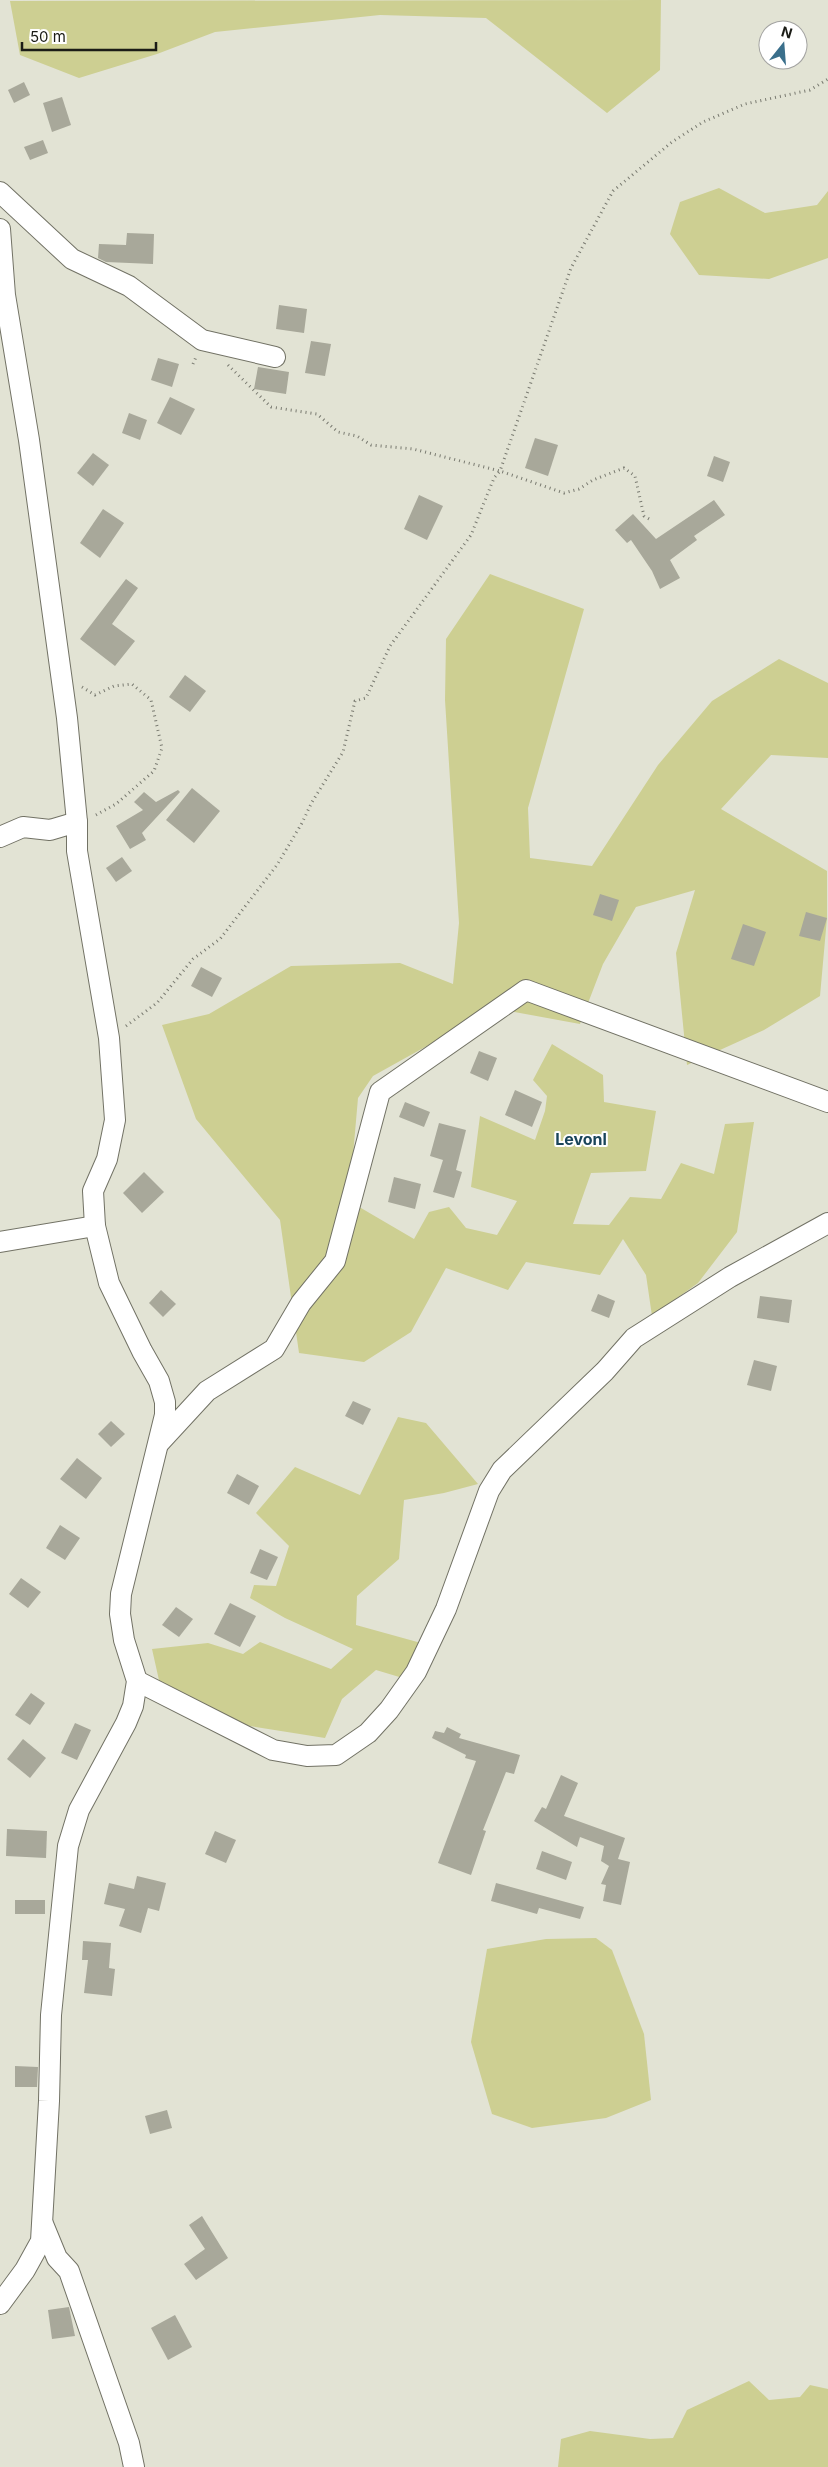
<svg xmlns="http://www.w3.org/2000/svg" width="828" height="2467" font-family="Inter,sans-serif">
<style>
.green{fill:#cdcf92}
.building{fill:#a8a89a}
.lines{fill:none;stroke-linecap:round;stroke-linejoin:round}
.minor-casing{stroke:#727265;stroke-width:22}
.path{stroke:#797a70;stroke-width:3;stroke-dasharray:1 4;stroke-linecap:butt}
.minor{stroke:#fff;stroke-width:20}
.labels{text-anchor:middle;stroke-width:4;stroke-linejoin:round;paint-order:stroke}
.quarter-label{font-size:16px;font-weight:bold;fill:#1a455a;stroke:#fff}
</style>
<rect width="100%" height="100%" fill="#e2e3d4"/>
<!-- green -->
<g class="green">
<path d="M661 0 660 70 607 113 486 18 380 15 215 32 157 54 79 78 20 55 10 1Z"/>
<path d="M719 188 765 213 817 205 828 191V258L769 279 699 275 670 234 680 202Z"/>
<path d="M490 574 584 609 528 808 530 858 592 866 658 765 712 701 779 659 828 683V758L771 755 721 809 827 871V918L820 996 764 1030 687 1065 676 953 695 890 636 907 603 964 580 1024 509 1011 443 1037 373 1076 358 1098 349 1201 414 1239 429 1212 449 1207 466 1228 497 1235 517 1201 471 1187 480 1116 535 1140 545 1111 547 1096 533 1080 552 1044 603 1075 604 1102 656 1111 646 1171 591 1173 573 1224 609 1225 630 1197 661 1199 681 1163 714 1174 725 1124 754 1122 737 1232 698 1283 652 1316 646 1275 623 1239 600 1275 526 1262 508 1290 446 1268 411 1332 364 1362 299 1353 280 1220 196 1119 162 1025 209 1014 291 966 400 963 453 984 459 923 445 700 446 639Z"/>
<path d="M398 1417 426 1423 478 1484 444 1493 404 1500 399 1559 357 1596 356 1625 421 1643 406 1679 376 1670 342 1699 325 1738 250 1726 165 1707 152 1649 208 1643 243 1654 260 1642 331 1669 353 1649 285 1618 250 1598 254 1585 276 1586 289 1546 256 1513 295 1467 360 1495Z"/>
<path d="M596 1938 612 1950 644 2034 651 2100 606 2118 532 2128 492 2114 471 2042 487 1949 546 1939Z"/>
<path d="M749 2381 769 2400 800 2397 810 2385 828 2389V2467H558L561 2439 590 2431 650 2439 673 2438 687 2410Z"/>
</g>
<!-- building -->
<g class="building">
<path d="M24 82 30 95 14 103 8 90Z"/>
<path d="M62 97 71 125 52 132 43 103Z"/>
<path d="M43 140 48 153 30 160 24 147Z"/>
<path d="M127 233 154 234 153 264 106 262 98 258 99 244 126 245Z"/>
<path d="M279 305 307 309 304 333 276 329Z"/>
<path d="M311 341 331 344 325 376 305 373Z"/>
<path d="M158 358 179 364 172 387 151 380Z"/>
<path d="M258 367 289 372 286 394 254 389Z"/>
<path d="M170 397 195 409 181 435 157 423Z"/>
<path d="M129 413 147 420 140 440 122 433Z"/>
<path d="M535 438 558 445 548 476 525 468Z"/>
<path d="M93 453 109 465 93 486 77 473Z"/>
<path d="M714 456 730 462 723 482 707 476Z"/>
<path d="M419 495 443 506 427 540 404 529Z"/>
<path d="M714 500 725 515 694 536 697 540 670 560 680 578 660 589 652 571 631 540 627 543 615 530 633 514 656 539Z"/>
<path d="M103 509 124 523 100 558 80 543Z"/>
<path d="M126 579 138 588 112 624 135 641 115 666 80 639Z"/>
<path d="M185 675 206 691 190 712 169 697Z"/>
<path d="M192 788 220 811 194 843 166 820Z"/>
<path d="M178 790 180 792 142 833 146 840 130 849 116 826 143 810 134 802 144 792 156 802Z"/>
<path d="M122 857 132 871 116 882 106 868Z"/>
<path d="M600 894 619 900 612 921 593 915Z"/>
<path d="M806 912 827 918 820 941 799 936Z"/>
<path d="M743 924 766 932 754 966 731 959Z"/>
<path d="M201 967 222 978 212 997 191 986Z"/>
<path d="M479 1051 497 1058 488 1081 470 1073Z"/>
<path d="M515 1090 542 1102 532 1127 505 1115Z"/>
<path d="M405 1102 430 1112 424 1127 399 1117Z"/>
<path d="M439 1123 466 1130 456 1170 462 1172 454 1198 433 1192 443 1160 430 1156Z"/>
<path d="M144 1172 164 1192 142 1213 123 1193Z"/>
<path d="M394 1177 421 1184 415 1209 388 1202Z"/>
<path d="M161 1290 176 1304 163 1317 149 1303Z"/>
<path d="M598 1294 615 1301 609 1318 591 1311Z"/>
<path d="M760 1296 792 1300 789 1323 757 1318Z"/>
<path d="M754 1360 777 1366 771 1391 747 1385Z"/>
<path d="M353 1401 371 1409 363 1425 345 1416Z"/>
<path d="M111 1421 125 1434 111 1447 98 1434Z"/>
<path d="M77 1458 102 1478 86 1499 60 1479Z"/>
<path d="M237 1474 259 1486 249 1505 227 1493Z"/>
<path d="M60 1525 80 1538 65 1560 46 1548Z"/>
<path d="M260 1549 278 1557 267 1580 250 1573Z"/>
<path d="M21 1578 41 1592 28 1608 9 1594Z"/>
<path d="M230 1603 256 1616 240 1647 214 1634Z"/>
<path d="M176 1607 193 1619 179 1637 162 1625Z"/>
<path d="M31 1693 45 1703 30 1725 15 1715Z"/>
<path d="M75 1723 91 1730 77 1760 61 1753Z"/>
<path d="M447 1727 461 1734 459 1738 520 1755 514 1774 506 1772 483 1830 486 1831 471 1875 438 1863 476 1761 465 1758 466 1755 432 1738 435 1731 444 1733Z"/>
<path d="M23 1739 46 1758 30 1778 7 1759Z"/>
<path d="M561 1775 578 1783 564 1816 625 1838 618 1859 630 1862 621 1905 603 1901 606 1885 601 1884 609 1866 601 1861 604 1846 580 1837 577 1847 534 1821 542 1807 546 1809Z"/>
<path d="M7 1829 47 1831 46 1858 6 1856Z"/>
<path d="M215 1831 236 1840 226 1863 205 1854Z"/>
<path d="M542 1851 572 1862 566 1880 536 1869Z"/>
<path d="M137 1876 166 1883 159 1911 148 1908 141 1933 119 1926 125 1909 104 1904 109 1883 134 1889Z"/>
<path d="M496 1883 584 1907 580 1919 539 1908 537 1914 491 1901Z"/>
<rect x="15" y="1900" width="30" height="14"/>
<path d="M83 1941 111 1943 109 1968 115 1969 112 1996 84 1993 88 1960H82Z"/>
<path d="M15 2066 38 2067 37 2087H15Z"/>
<path d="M167 2110 172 2128 150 2134 145 2116Z"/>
<path d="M202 2216 228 2258 196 2280 184 2264 205 2249 189 2225Z"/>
<path d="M69 2307 75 2336 52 2339 48 2310Z"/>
<path d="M175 2315 192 2347 168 2360 151 2328Z"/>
</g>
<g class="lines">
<!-- minor casing -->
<g class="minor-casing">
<g id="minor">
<path d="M0 192 72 259 129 286 202 340 275 357"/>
<path d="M0 229 5 295 29 440 67 718 77 822V851L109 1038 115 1120 107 1159 93 1191 95 1226 109 1283 142 1351 159 1381 165 1402V1415L121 1594 120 1614 124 1640 137 1681 133 1706 126 1723 79 1810 68 1846 51 2015 49 2101 41 2241 25 2270 0 2304"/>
<path d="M0 837 23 827 50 830 77 822"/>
<path d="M0 1242 95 1226"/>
<path d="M160 1442 207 1391 274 1349 301 1303 335 1261 380 1092 526 990 828 1102"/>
<path d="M137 1681 273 1750 307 1756 336 1755 368 1733 389 1710 416 1672 446 1609 489 1491 502 1470 605 1371 634 1338 730 1277 828 1223"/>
<path d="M43 2224 57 2258 69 2271 129 2443 134 2467"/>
</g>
</g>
<!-- path -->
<g class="path">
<path d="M193 364 196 357"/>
<path d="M228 365 271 407 317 414 338 432 357 436 371 445 413 449 500 471 571 268 613 191 672 142 703 122 745 104 810 90 828 79"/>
<path d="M82 687 95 695 114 686 132 684 151 700 162 748 154 771 116 804 94 816"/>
<path d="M126 1026 157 1003 193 959 220 939 277 865 302 823 312 802 343 752 355 701 366 698 390 646 471 535 494 478 500 471 564 493 579 489 593 480 624 468 635 476 644 516 651 520"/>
</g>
<!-- minor -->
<use href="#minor" class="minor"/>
</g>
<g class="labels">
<!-- quarter labels -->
<g class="quarter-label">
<text x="581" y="1145">Levonl</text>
</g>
</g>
<!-- north arrow -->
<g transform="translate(783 45) rotate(17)"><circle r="24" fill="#ffffff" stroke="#a4a4a2"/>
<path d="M0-4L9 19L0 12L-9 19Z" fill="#3a6f8b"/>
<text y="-8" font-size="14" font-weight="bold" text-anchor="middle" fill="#1b1c16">N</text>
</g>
<!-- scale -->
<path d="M22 42v8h134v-8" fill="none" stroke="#1b1c16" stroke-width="2.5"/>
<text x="30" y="42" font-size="15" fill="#1b1c16" stroke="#ffffff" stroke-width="4" paint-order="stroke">50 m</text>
</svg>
